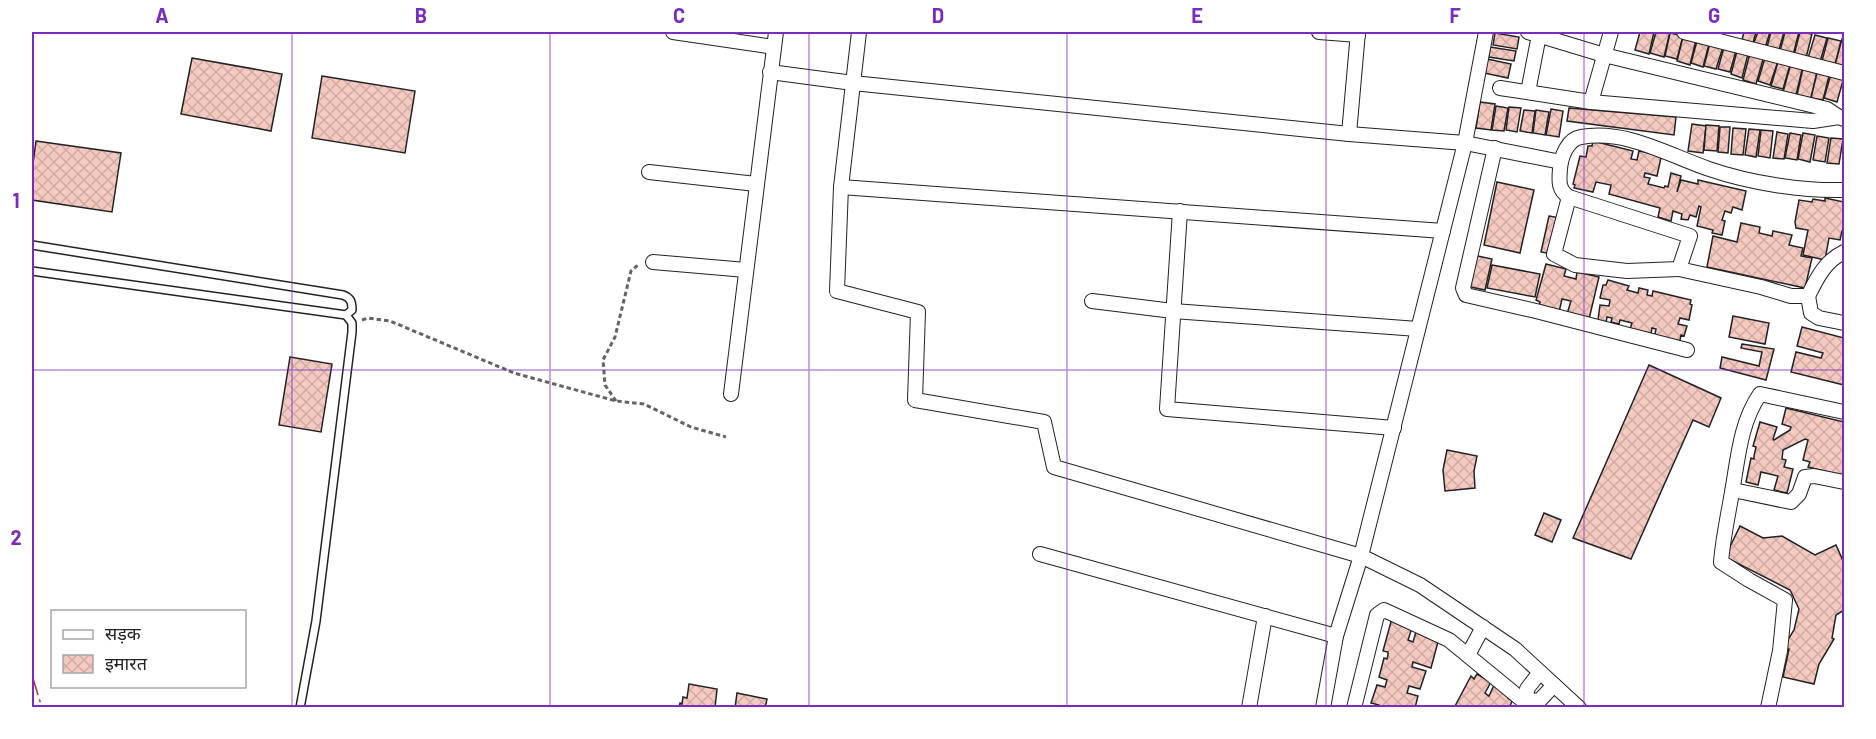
<svg xmlns="http://www.w3.org/2000/svg" width="1876" height="739" font-family="Barlow,'Noto Sans Devanagari',sans-serif">
<style>
.building{fill:url(#building-cross-hatch);stroke:#222;stroke-width:1.5}
.lines{fill:none;stroke-linecap:round;stroke-linejoin:round}
.service-casing{stroke:#222;stroke-width:10}
.minor-casing{stroke:#222;stroke-width:16}
.path{stroke:#646464;stroke-width:3;stroke-dasharray:4.5 3;stroke-linecap:butt}
.service{stroke:#fff;stroke-width:7}
.minor{stroke:#fff;stroke-width:14}
.power{stroke:#c62828;stroke-width:1.5;stroke-dasharray:21 4.5 3 4.5;stroke-linecap:butt}
.grid{fill:none;stroke:#7b2cbf;stroke-width:1.5;stroke-opacity:0.55}
.neatline{fill:none;stroke:#7b2cbf;stroke-width:2}
.grid-label{font-size:20px;text-anchor:middle;font-weight:bold;fill:#7b2cbf}
</style>
<defs>
<pattern id="building-cross-hatch" width="8" height="8" patternUnits="userSpaceOnUse" patternTransform="scale(1.5)"><rect width="8" height="8" fill="#f3c9c0"/><path d="M0 0l8 8M0 8l8-8" fill="none" stroke="#d0aca5"/></pattern>
</defs>
<rect width="100%" height="100%" fill="#fff"/>
<!-- building -->
<g class="building">
<path d="M1640 32H1654L1649 54 1635 50Z"/>
<path d="M1656 32H1670L1664 57 1650 53Z"/>
<path d="M1744 32H1756L1753 43 1742 40Z"/>
<path d="M1758 32H1770L1765 48 1753 45Z"/>
<path d="M1771 32H1784L1779 50 1767 47Z"/>
<path d="M1785 32H1799L1793 55 1780 51Z"/>
<path d="M1800 32 1812 34 1806 58 1794 55Z"/>
<path d="M1495 33 1519 37 1517 49 1493 45Z"/>
<path d="M1670 33 1683 36 1677 59 1665 56Z"/>
<path d="M1815 35 1827 38 1820 62 1808 58Z"/>
<path d="M1683 37 1696 40 1690 65 1677 61Z"/>
<path d="M1828 38 1841 41 1835 65 1822 61Z"/>
<path d="M1842 39 1844 40V67L1835 65Z"/>
<path d="M1697 41 1709 44 1703 67 1691 63Z"/>
<path d="M1710 43 1723 47 1716 69 1704 66Z"/>
<path d="M1490 47 1516 51 1514 61 1489 57Z"/>
<path d="M1724 47 1736 51 1730 72 1718 69Z"/>
<path d="M1737 51 1748 54 1742 78 1731 74Z"/>
<path d="M1750 53 1764 56 1756 84 1743 80Z"/>
<path d="M192 58 282 74 271 131 181 114Z"/>
<path d="M1765 58 1778 61 1770 85 1758 81Z"/>
<path d="M1487 59 1511 64 1508 78 1484 73Z"/>
<path d="M1778 62 1790 65 1783 89 1771 86Z"/>
<path d="M1791 63 1803 66 1796 95 1783 92Z"/>
<path d="M1803 68 1817 72 1811 98 1797 95Z"/>
<path d="M1817 73 1829 76 1823 100 1811 98Z"/>
<path d="M1831 74 1844 77 1837 102 1824 98Z"/>
<path d="M322 76 415 91 405 153 312 138Z"/>
<path d="M1480 102 1495 104 1491 130 1476 128Z"/>
<path d="M1496 106 1508 108 1504 131 1492 130Z"/>
<path d="M1509 107 1521 108 1517 132 1506 130Z"/>
<path d="M1569 108 1676 117 1674 135 1567 121Z"/>
<path d="M1551 109 1563 111 1559 137 1546 135Z"/>
<path d="M1524 110 1535 111 1532 133 1520 131Z"/>
<path d="M1536 110 1549 112 1545 135 1533 133Z"/>
<path d="M1692 124 1706 126 1703 153 1688 151Z"/>
<path d="M1706 125 1719 126 1717 151 1704 150Z"/>
<path d="M1720 127H1730L1728 153 1718 152Z"/>
<path d="M1733 128 1746 129 1743 155 1731 154Z"/>
<path d="M1749 129 1760 130 1756 157 1745 155Z"/>
<path d="M1761 130 1773 131 1770 158 1758 156Z"/>
<path d="M1777 132 1788 134 1784 159 1773 158Z"/>
<path d="M1790 133 1801 135 1797 160 1785 158Z"/>
<path d="M1803 133 1815 135 1810 162 1798 159Z"/>
<path d="M1817 136 1829 138 1825 162 1813 160Z"/>
<path d="M1831 138 1843 139 1839 164 1827 163Z"/>
<path d="M36 141 121 153 112 212 32 200V171Z"/>
<path d="M1593 141 1633 151 1631 159 1637 160 1639 151 1649 153 1650 150 1662 153 1657 176 1645 173 1644 177 1650 178 1648 184 1664 188 1665 186 1668 187 1671 173 1681 176 1677 192 1681 180 1698 184V180L1746 191 1742 210 1733 207 1731 213 1725 211 1722 220 1725 221 1722 235 1712 233 1713 230 1697 226 1701 207 1699 206 1696 217 1690 215 1688 220 1681 219 1682 214 1673 211 1671 221 1658 217 1660 208 1609 194 1611 185 1596 182 1593 192 1574 188 1575 185 1573 184 1580 156 1586 157 1588 146H1592Z"/>
<path d="M1497 182 1534 190 1520 253 1484 245Z"/>
<path d="M1825 198 1844 202V231H1842L1840 240 1829 238 1825 260 1803 255 1808 230 1796 228 1795 222 1799 200 1812 202 1813 199 1825 201Z"/>
<path d="M1549 216 1560 218 1552 254 1541 252Z"/>
<path d="M1741 223 1760 227 1759 233 1772 236 1773 231 1792 235 1789 245 1803 248 1801 256 1812 258 1805 288 1707 267 1713 236 1737 242Z"/>
<path d="M1473 255 1492 259 1485 290 1466 286Z"/>
<path d="M1546 264 1566 269 1564 276 1576 279 1577 272 1599 277 1589 319 1567 314 1571 301 1562 299 1559 312 1539 307 1540 302 1536 300Z"/>
<path d="M1492 265 1540 274 1535 297 1487 288Z"/>
<path d="M1608 280 1629 286 1627 290 1638 293 1639 288 1648 290 1647 295 1652 296 1653 291 1691 300 1690 304 1692 305 1689 320 1680 318 1678 324 1687 326 1684 336 1681 335 1679 345 1654 338 1656 329 1652 328 1651 334 1630 329 1632 323 1620 320 1619 324 1611 322 1612 318 1607 317 1606 323 1598 320 1600 305 1609 306 1610 300 1600 298 1603 285H1606Z"/>
<path d="M1733 316 1769 323 1765 344 1729 337Z"/>
<path d="M1802 327 1844 338V385L1791 372 1796 352 1821 358 1823 353 1797 346Z"/>
<path d="M1742 344 1774 349 1766 380 1720 368 1722 357 1759 366 1762 352 1741 348Z"/>
<path d="M290 357 332 364 321 432 279 425Z"/>
<path d="M1649 365 1721 398 1709 427 1693 420 1631 559 1573 538Z"/>
<path d="M1786 408 1844 422V476L1808 467 1810 462 1803 460 1808 440 1805 439 1783 450 1782 459 1786 460 1784 467 1793 469 1787 493 1774 490 1778 476 1761 472 1758 485 1746 482 1751 458 1754 459V456L1756 447 1753 446 1760 422 1777 427 1773 439 1774 440 1790 430 1791 427 1782 424Z"/>
<path d="M1447 450 1477 456 1474 471 1475 488 1445 491 1443 470Z"/>
<path d="M1544 513 1561 520 1552 542 1535 535Z"/>
<path d="M1740 526 1763 538 1782 536 1815 555 1836 545 1844 563V610L1836 615 1832 638 1834 639 1819 664 1814 684 1783 677 1789 649 1784 646 1794 630 1799 609 1790 590 1725 557Z"/>
<path d="M1392 618 1412 628 1408 640 1413 642 1416 632 1439 638 1431 668 1413 662 1412 667 1426 671 1420 689 1409 686 1407 693 1418 696 1415 708H1379V705L1371 703 1377 685 1385 687 1387 680 1379 677 1384 658 1387 659 1388 655V652L1383 651Z"/>
<path d="M1477 674 1491 682 1485 693 1489 696 1494 685 1510 694 1508 698 1512 701 1510 706 1513 707 1454 708 1471 676 1474 679Z"/>
<path d="M689 684 717 689 715 708H679L680 703 682 704 683 697 687 698Z"/>
<path d="M737 693 767 699 765 708H735Z"/>
</g>
<g class="lines">
<!-- service casing -->
<g class="service-casing">
<g id="service">
<path d="M32 245 343 295C351 298 352 302 352 310L346 315 32 271"/>
<path d="M300 708 316 621 352 332V323L346 315"/>
</g>
</g>
<!-- minor casing -->
<g class="minor-casing">
<g id="minor">
<path d="M673 32 774 47"/>
<path d="M859 32 841 187 837 291 918 312 915 400 1044 422 1054 467 1361 556 1420 585 1515 649 1579 708"/>
<path d="M1319 32 1358 35"/>
<path d="M1528 32 1604 55 1827 109 1839 117"/>
<path d="M1684 32 1844 73"/>
<path d="M770 72 853 83 1349 134 1465 143 1561 162"/>
<path d="M1500 88 1591 102 1813 121 1839 117 1844 119"/>
<path d="M1528 92 1539 35"/>
<path d="M1591 102 1611 32"/>
<path d="M1349 134 1358 32"/>
<path d="M1495 148 1463 288 1466 295 1536 311 1687 350"/>
<path d="M649 172 756 184"/>
<path d="M841 187 1443 231"/>
<path d="M1844 190C1801 191 1750 183 1709 169 1668 155 1626 129 1581 137 1568 139 1561 156 1560 169 1559 181 1558 190 1569 197L1690 236 1679 269 1761 287 1791 296H1808L1811 313 1819 318 1844 323"/>
<path d="M1569 197 1554 254 1575 265 1627 271 1679 269"/>
<path d="M1180 211 1167 409 1394 428"/>
<path d="M653 262 746 270"/>
<path d="M1808 296C1817 278 1825 261 1844 252"/>
<path d="M1092 301 1173 311 1418 329"/>
<path d="M731 394 776 32"/>
<path d="M1733 490 1791 502 1799 494 1805 477 1814 476 1844 482"/>
<path d="M1040 554 1336 636"/>
<path d="M1468 655 1483 627"/>
<path d="M1540 672 1527 689 1526 702 1540 700 1554 685"/>
<path d="M1249 708 1265 616"/>
<path d="M1323 708 1336 636 1361 556 1465 143 1486 32"/>
<path d="M1354 708 1377 615 1384 610 1449 640 1532 708"/>
<path d="M1768 708 1780 651 1785 600 1749 580 1721 562C1723 538 1728 516 1732 492 1738 459 1740 423 1760 394L1844 412"/>
</g>
</g>
<!-- path -->
<g class="path">
<path d="M362 320 368 318 390 321 514 373 616 401 644 404 691 427 726 437"/>
<path d="M616 401 605 385 603 360 615 337 631 271 639 264"/>
</g>
<!-- service -->
<use href="#service" class="service"/>
<!-- minor -->
<use href="#minor" class="minor"/>
<!-- power -->
<path class="power" d="M32 675 42 708"/>
</g>
<!-- grid -->
<path class="grid" d="M292 32V708M550 32V708M809 32V708M1067 32V708M1326 32V708M1584 32V708M32 370H1844"/>
<!-- border -->
<rect width="1876" height="739" fill="none" stroke="#ffffff" stroke-width="66"/>
<!-- legend -->
<rect x="51" y="610" width="195" height="78" fill="#ffffff" stroke="#a7a7a7" stroke-width="1.5"/>
<rect x="63" y="630" width="30" height="9" fill="#ffffff" stroke="#a7a7a7" stroke-width="1.5"/>
<text x="105" y="640" font-size="18" fill="#222222">सड़क</text>
<rect x="63" y="655" width="30" height="18" fill="url(#building-cross-hatch)" stroke="#a7a7a7" stroke-width="1.5"/>
<text x="105" y="670" font-size="18" fill="#222222">इमारत</text>
<rect x="33" y="33" width="1810" height="673" class="neatline"/>
<g class="grid-label">
<text x="162" y="23">A</text>
<text x="421" y="23">B</text>
<text x="679" y="23">C</text>
<text x="938" y="23">D</text>
<text x="1197" y="23">E</text>
<text x="1455" y="23">F</text>
<text x="1714" y="23">G</text>
<text x="16" y="208">1</text>
<text x="16" y="545">2</text>
</g>
</svg>
